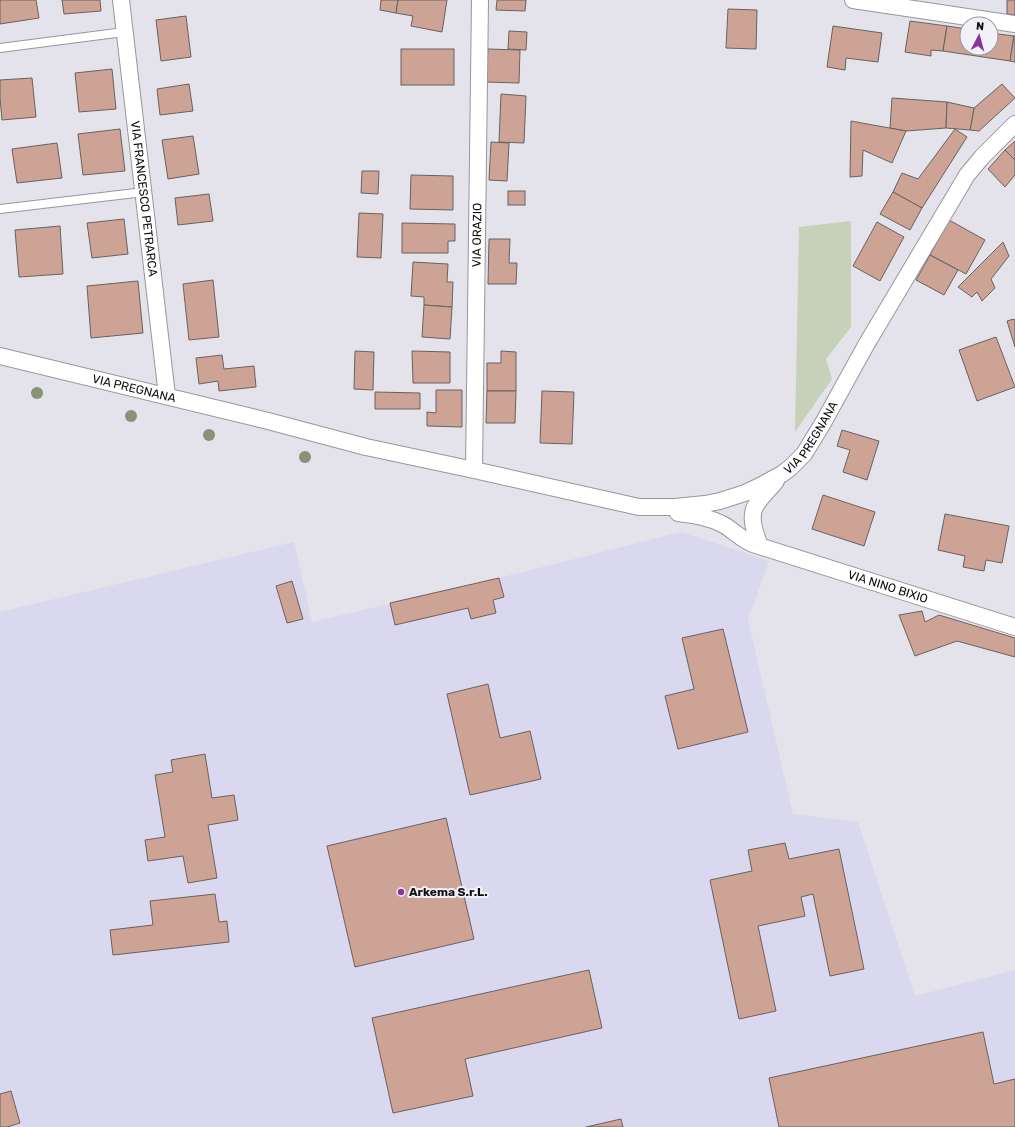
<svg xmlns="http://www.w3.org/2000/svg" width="1015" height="1127" font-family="Rubik,sans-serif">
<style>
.industrial{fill:#dad8ee}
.green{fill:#c7d1ba}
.building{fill:#cda396;stroke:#69615f}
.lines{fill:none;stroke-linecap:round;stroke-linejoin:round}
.lane-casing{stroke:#97969e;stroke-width:10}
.street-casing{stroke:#97969e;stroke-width:18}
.lane{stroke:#fff;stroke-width:8}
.street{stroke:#fff;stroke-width:16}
.tree{fill:#879276}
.poi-dot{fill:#8d339e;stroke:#f1f1f8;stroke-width:1.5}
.labels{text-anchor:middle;stroke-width:4;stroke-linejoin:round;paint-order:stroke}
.street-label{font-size:12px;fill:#0e0e11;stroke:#f1f1f8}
.poi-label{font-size:12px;font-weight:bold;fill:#0e0e11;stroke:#f1f1f8;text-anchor:start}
</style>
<rect width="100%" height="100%" fill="#e4e3eb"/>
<!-- industrial -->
<path class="industrial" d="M681 532 769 561 748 620 793 814 858 822 915 996 1015 970V1127H0V612L294 542 312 622 499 578Z"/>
<!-- green -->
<path class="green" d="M851 221V327L826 359 832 379 795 432 799 227Z"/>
<!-- building -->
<g class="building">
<path d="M0 0H36L39 18 0 24Z"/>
<path d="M62 0H100L101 11 64 14Z"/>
<path d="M381 0H398L396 13 380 10Z"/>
<path d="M398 0H447L442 32 411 26 413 16 396 13Z"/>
<path d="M497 0H526L525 11 496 10Z"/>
<path d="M1007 0H1015V15L1007 14Z"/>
<path d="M728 9 757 10 756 49 726 48Z"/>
<path d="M186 16 191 57 161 61 156 20Z"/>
<path d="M910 21 947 26 943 51 931 50V56L905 52Z"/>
<path d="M833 26 882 33 878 62 846 58 845 70 827 67Z"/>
<path d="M947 26 967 29V48H991V33L1014 36 1010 61 943 51Z"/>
<path d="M509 31 527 32 526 50 508 49Z"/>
<path d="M1014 36H1015V62L1010 61Z"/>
<rect x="401" y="49" width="53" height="36"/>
<path d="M488 49 520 50 519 83 486 82Z"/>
<path d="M112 69 116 109 79 112 75 73Z"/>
<path d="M32 78 36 117 2 120 0 98V80Z"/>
<path d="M189 84 193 111 160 115 157 89Z"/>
<path d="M1002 84 1015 98 979 131 970 130 974 108Z"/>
<path d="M501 94 526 96 524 143 499 142Z"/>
<path d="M892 98 947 102 946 128 906 131 890 128Z"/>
<path d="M947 102 974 108 970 130 946 128Z"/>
<path d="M851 121 906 131 892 163 863 150 862 176 850 177Z"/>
<path d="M120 129 125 171 83 175 78 134Z"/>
<path d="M955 129 967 137 922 208 893 192 902 173 918 179Z"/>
<path d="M193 136 199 174 168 179 162 140Z"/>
<path d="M1015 141V160L1005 150Z"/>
<path d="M491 142 509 143 507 181 489 180Z"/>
<path d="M57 143 62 178 17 183 12 149Z"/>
<path d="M1005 150 1015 160V175L1005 187 988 169Z"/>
<path d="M362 171H379L378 194 361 193Z"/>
<path d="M411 175 453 176V210L410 209Z"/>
<rect x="508" y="191" width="17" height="14"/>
<path d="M893 192 922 208 910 230 880 214Z"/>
<path d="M209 194 213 221 178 225 175 198Z"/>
<path d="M359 213 383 214 381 258 357 257Z"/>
<path d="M124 219 128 254 92 258 87 223Z"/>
<path d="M949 220 985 240 966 274 930 255Z"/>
<path d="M877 222 904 237 880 281 853 266Z"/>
<path d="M402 223 455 224V241H448V253H402Z"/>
<path d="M60 226 63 274 19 277 15 230Z"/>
<path d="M489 239H510L509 263H517L516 284H488Z"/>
<path d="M1003 242 1009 256 991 279 995 288 982 301 977 292 972 297 958 287Z"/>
<path d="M930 255 958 270 944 295 916 280Z"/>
<path d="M413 262 448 264 447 282H453L452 307 424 305V297L411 296Z"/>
<path d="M213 280 219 337 189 340 183 284Z"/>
<path d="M138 281 143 333 91 338 87 286Z"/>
<path d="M424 305 452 307 450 339 422 337Z"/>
<path d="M1014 319 1015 321V347L1007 321Z"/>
<path d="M996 337 1015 387 977 401 959 350Z"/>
<path d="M355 351 374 352 373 390 354 389Z"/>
<path d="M412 351 450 352V383H413Z"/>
<path d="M501 351 516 352V391H487V363H501Z"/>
<path d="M222 355 224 369 254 366 256 387 219 391 218 381 199 384 196 358Z"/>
<path d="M436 390H462V427L427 426V412L436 413Z"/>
<path d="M487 391H516L515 423H486Z"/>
<path d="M542 391 574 392 572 444 540 443Z"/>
<path d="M375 392 420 393V409H375Z"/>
<path d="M842 430 879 441 867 480 843 472 850 450 837 446Z"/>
<path d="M823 495 875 512 864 546 812 529Z"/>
<path d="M945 514 1009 526 1002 563 986 560 984 571 963 567 965 556 938 550Z"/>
<path d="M499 578 504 597 493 600 496 613 471 619 468 608 395 625 390 603Z"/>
<path d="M292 581 303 619 287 623 276 586Z"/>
<path d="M922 611 925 622 939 615 1015 638V657L957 641 915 656 899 615Z"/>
<path d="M723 629 748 732 678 749 665 696 694 689 682 638Z"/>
<path d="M488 684 500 738 530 731 541 779 470 795 447 694Z"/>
<path d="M205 754 212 798 234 795 238 820 208 825 217 878 188 883 183 856 148 861 145 840 165 837 155 775 173 772 171 760Z"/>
<path d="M446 818 474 939 355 967 327 846Z"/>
<path d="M785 843 789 859 839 849 864 969 830 976 813 894 801 897 805 916 758 926 776 1011 739 1019 710 880 752 871 748 850Z"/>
<path d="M215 894 219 922 227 921 229 942 113 955 110 930 153 925 150 901Z"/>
<path d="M589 970 602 1028 465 1059 473 1096 393 1113 372 1018Z"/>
<path d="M983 1032 994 1084 1015 1079V1127H779L769 1078Z"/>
<path d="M11 1091 20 1123 7 1127H0V1094Z"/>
<path d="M621 1119 623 1127H586Z"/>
</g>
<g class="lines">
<!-- lane casing -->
<g class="lane-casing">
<g id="lane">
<path d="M0 48 124 32"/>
<path d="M0 209 144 192"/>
</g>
</g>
<!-- street casing -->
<g class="street-casing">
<g id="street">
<path id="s1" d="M121 0 167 396"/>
<path d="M853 0 1015 24"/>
<path id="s2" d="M0 356 268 421 366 447 474 470 639 507H675L705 504 720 501 745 493 758 487 782 474 790 468 804 454 823 423 866 345 967 175 982 157 1015 124"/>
<path id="s3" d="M474 470 480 0"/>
<path id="s4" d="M678 513C694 515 709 517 724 525 734 531 741 539 753 544L1015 627"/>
<path d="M760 546C756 535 750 521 754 509 758 499 770 489 776 481"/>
</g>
</g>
<!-- lane -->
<use href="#lane" class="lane"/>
<!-- street -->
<use href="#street" class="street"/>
</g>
<!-- trees -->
<g class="tree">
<circle cx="37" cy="393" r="6"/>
<circle cx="131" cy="416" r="6"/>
<circle cx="209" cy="435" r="6"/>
<circle cx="305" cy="457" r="6"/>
</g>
<!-- markers -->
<circle class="poi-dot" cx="401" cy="892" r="4"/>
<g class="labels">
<!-- street labels -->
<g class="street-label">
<text dy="4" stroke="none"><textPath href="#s1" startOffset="200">VIA FRANCESCO PETRARCA</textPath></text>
<text dy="4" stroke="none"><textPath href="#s3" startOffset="235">VIA ORAZIO</textPath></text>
<text dy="4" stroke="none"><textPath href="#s2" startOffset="138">VIA PREGNANA</textPath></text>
<text dy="4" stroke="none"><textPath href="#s2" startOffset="853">VIA PREGNANA</textPath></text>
<text dy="4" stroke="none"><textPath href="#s4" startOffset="224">VIA NINO BIXIO</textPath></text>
</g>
<!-- poi labels -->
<g class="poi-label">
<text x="409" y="896">Arkema S.r.L.</text>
</g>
</g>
<!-- north arrow -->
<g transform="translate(979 36) rotate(6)"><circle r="19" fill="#f1f1f8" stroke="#96969c"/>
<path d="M0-3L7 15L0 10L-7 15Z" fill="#8d339e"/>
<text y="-6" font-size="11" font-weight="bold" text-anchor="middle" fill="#0e0e11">N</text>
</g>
</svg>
